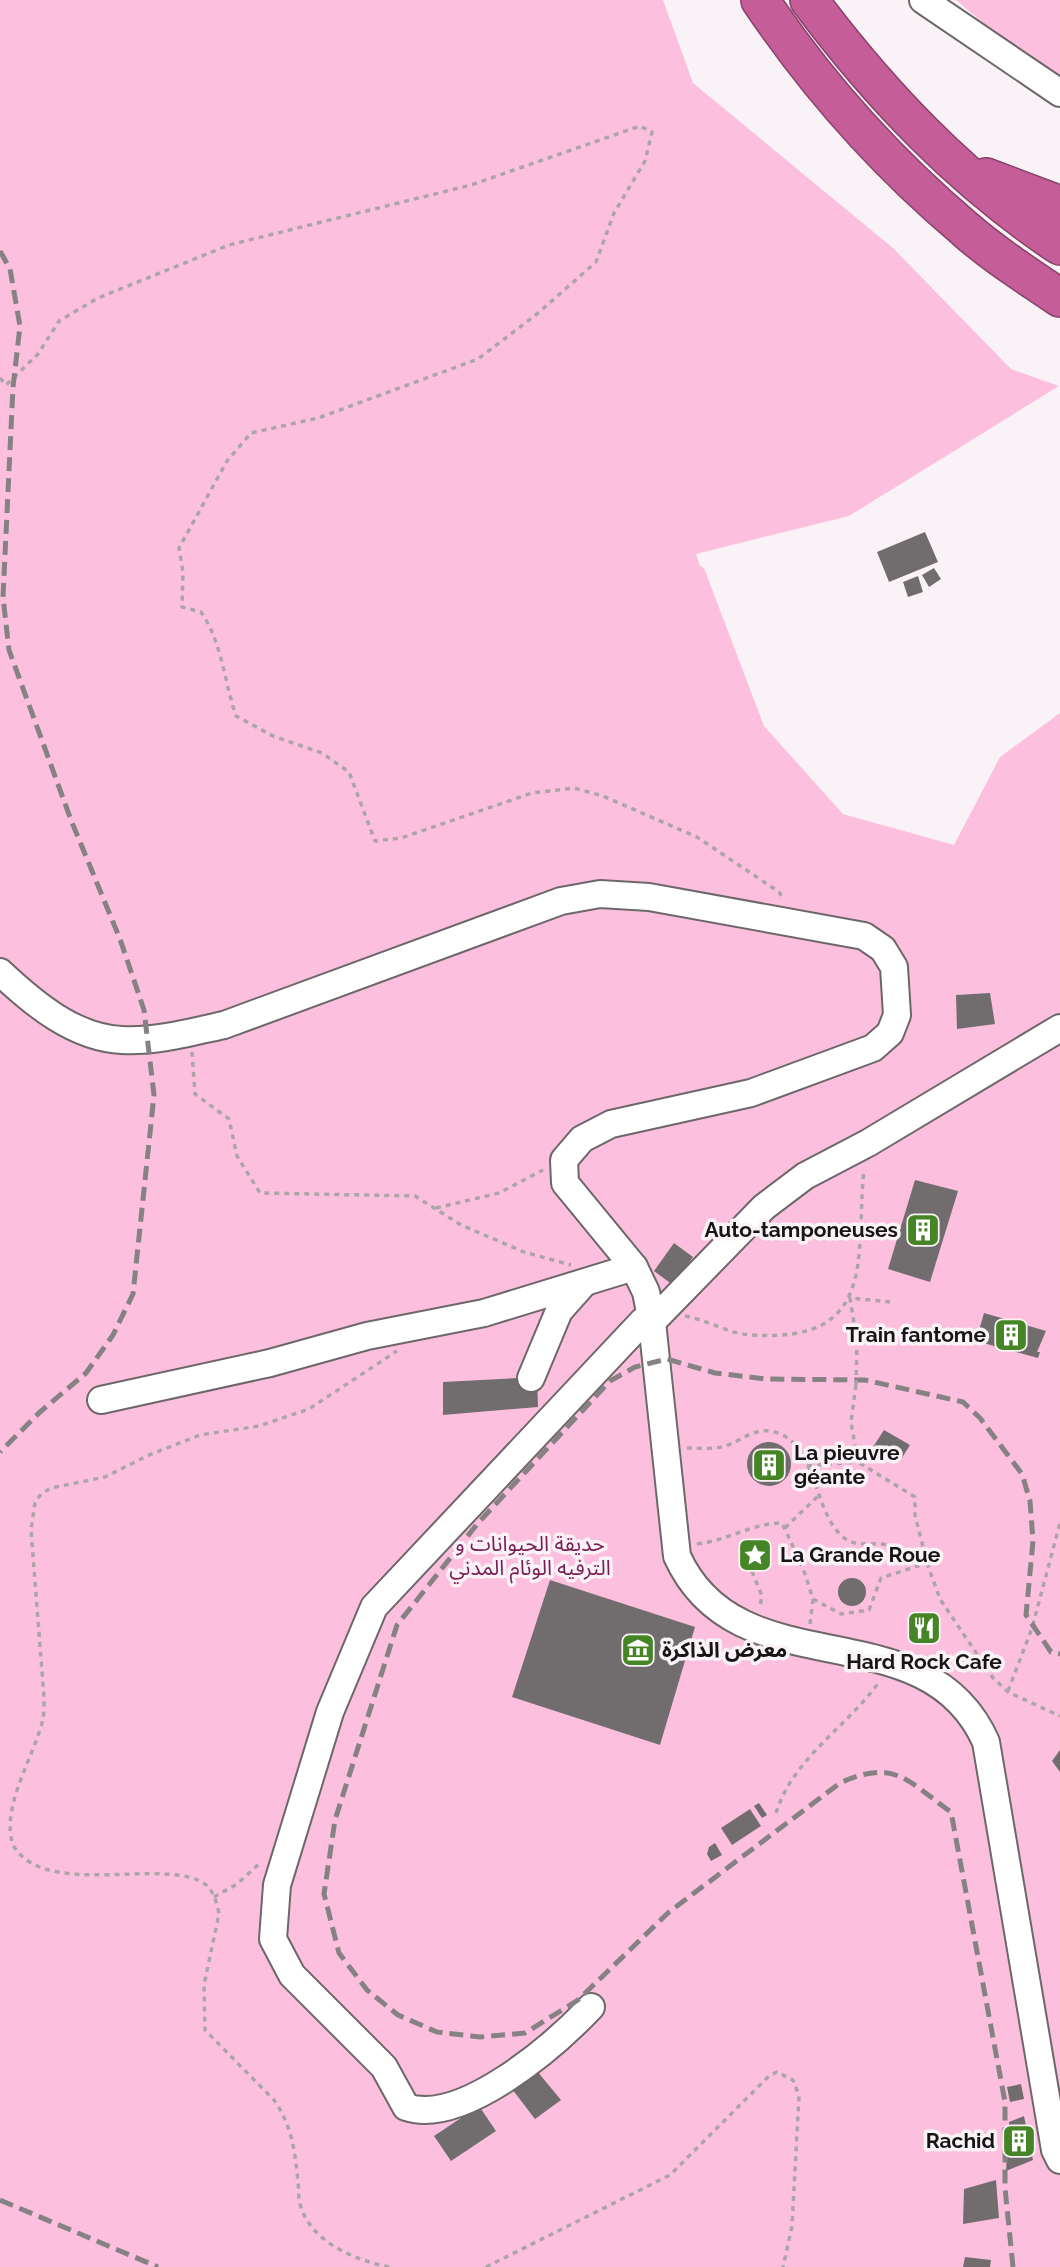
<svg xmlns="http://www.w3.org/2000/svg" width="1060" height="2267" font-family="Raleway,'Noto Sans Arabic',sans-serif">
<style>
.green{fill:#fcc0de}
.building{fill:#716c6e}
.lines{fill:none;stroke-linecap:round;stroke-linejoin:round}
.minor-casing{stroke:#6d676a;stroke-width:30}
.highway-casing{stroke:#87436a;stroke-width:40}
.path{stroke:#aba5a8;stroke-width:3.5;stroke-dasharray:5 5;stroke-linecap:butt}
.minor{stroke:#fff;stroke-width:26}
.highway{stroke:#c45d98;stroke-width:37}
.rail{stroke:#868284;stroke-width:5;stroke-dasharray:14 7;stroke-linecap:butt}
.path-bridge{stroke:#aba5a8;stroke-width:3.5;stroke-dasharray:5 5;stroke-linecap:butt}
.labels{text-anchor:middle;stroke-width:7;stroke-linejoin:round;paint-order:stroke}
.poi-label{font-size:21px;font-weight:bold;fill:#161415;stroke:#f9f2f6;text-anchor:end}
.park-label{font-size:21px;fill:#7a1d57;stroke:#f9f2f6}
</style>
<rect width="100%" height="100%" fill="#f9f2f6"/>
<!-- green -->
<g class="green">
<path d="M0 0H663L693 83 893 248 1011 369 1059 386 849 516 696 554 700 566 704 568 764 726 843 814 954 845 1000 757 1060 713V2267H0Z"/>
<path d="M956 0H1060V77L1014 49Z"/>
</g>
<!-- building -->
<g class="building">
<path d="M925 532 938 562 889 582 877 552Z"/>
<path d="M934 568 941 579 929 587 922 575Z"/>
<path d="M918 576 923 592 908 597 903 582Z"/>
<path d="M990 993 995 1024 957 1029 956 995Z"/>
<path d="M915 1180 958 1191 930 1282 888 1269Z"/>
<path d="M674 1243 693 1257 673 1285 654 1271Z"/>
<path d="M984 1313 1046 1331 1037 1352H1040L1038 1358 976 1341Z"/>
<path d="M537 1377 538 1407 443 1415V1382Z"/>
<path d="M884 1430 910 1445 900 1461 873 1447Z"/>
<circle cx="769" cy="1464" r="22"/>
<circle cx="852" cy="1592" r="14"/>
<path d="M550 1580 695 1627 660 1745 512 1697Z"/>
<path d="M1060 1750V1772L1052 1761Z"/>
<path d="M759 1803 767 1815 762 1818 754 1806Z"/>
<path d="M750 1809 761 1826 732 1845 721 1828Z"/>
<path d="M715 1843 722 1855 711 1861 707 1854 709 1847Z"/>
<path d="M537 2071 561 2100 535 2119 512 2089Z"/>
<path d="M1021 2084 1024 2099 1010 2102 1007 2087Z"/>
<path d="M479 2106 496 2131 451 2161 434 2136Z"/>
<path d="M1024 2116 1033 2160 1006 2171 1009 2122Z"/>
<path d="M996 2180 999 2218 963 2224 964 2189Z"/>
<path d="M965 2257 991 2260 990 2267H963Z"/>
</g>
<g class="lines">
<!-- minor casing -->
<g class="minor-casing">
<g id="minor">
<path d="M923 0 1060 93"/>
<path d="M0 972C33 1003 74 1038 122 1040 155 1042 192 1032 224 1025L561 901 600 894 649 897 864 936 883 949 894 967 897 1015 890 1033 873 1048 751 1093 611 1124 582 1139 564 1160 565 1183 634 1267 484 1313 367 1336 270 1363 101 1400"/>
<path d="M634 1267 646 1292 652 1322 677 1556C738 1692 926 1606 986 1742L1055 2150 1060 2160"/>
<path d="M652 1322 764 1207 805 1176 868 1143 1060 1028"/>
<path d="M531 1378 559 1311 583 1284"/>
<path d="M591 2007C554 2046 462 2126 406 2107L384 2067 292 1975 273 1939 277 1885 330 1712 374 1607 643 1321 651 1317"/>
</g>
</g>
<!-- highway casing -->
<g class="highway-casing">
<g id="highway">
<path d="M760 0C817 85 887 163 965 229 994 255 1028 276 1060 298"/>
<path d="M809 0C881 96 960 179 1060 246"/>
<path d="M986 177 1060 205"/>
</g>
</g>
<!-- path -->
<g class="path">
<path d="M0 378 6 385 38 354 59 321 98 298 229 245 471 185 640 126 652 132 645 161 614 213 596 262 537 314 478 359 318 418 251 433 227 461 179 548 183 572 182 607 201 612C222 642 224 681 236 716L273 736 322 753 349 772 375 841 401 838 532 793 574 788 603 796 697 837 779 892 784 900"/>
<path d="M192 1052 195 1094 229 1119 237 1156 260 1193 415 1196 461 1225 524 1252 571 1265"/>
<path d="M436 1208 499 1193 543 1170"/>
<path d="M685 1316C708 1320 728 1334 752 1335 879 1343 855 1257 864 1169"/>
<path d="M857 1342 850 1298 890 1302"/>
<path d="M687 1448C699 1448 713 1450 725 1446 741 1441 752 1429 770 1431 816 1438 812 1505 839 1533 854 1550 869 1541 888 1545 902 1549 915 1555 927 1563L940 1599 993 1678 1008 1692 1060 1716"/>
<path d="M807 1466 857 1462"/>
<path d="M785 1528 818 1496"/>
<path d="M697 1544C726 1541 753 1523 782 1523L803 1568 813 1599 841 1614 869 1610 881 1578 927 1563 915 1515V1497L858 1462 851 1422 856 1385"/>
<path d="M748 1562 762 1596 760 1606"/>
<path d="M810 1624 813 1599"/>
<path d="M1008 1691 1032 1628 1060 1523"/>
<path d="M776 1813C793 1758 847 1727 879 1682"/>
<path d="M214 1897 237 1884 260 1863"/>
<path d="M389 2267C355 2260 310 2242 300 2204 298 2197 299 2189 298 2182 295 2151 292 2126 274 2100L205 2030 204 1985 219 1914C217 1903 214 1892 206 1885 169 1855 45 1901 13 1845 0 1807 35 1755 43 1719 44 1712 44 1704 44 1697L31 1530 35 1503 41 1494 51 1488 105 1477 149 1455 200 1435 259 1426 309 1409 397 1351"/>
<path d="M486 2267 670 2175 769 2076 777 2072 793 2080 799 2096 792 2226 783 2267"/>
</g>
<!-- minor -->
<use href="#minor" class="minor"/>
<!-- highway -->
<use href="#highway" class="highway"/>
<!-- rail -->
<g class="rail">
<path d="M0 251 10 269 20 326 13 387 3 597 9 650 71 820 120 939 144 1010 154 1095 133 1294 113 1335 86 1373 40 1412 0 1452"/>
<path d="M0 2200 158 2267"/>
<path d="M1013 2267 1005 2188V2102L951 1812C907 1781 895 1758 840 1783L669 1912 578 2000 525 2033 480 2037 437 2032 398 2015 367 1990 339 1953 324 1894 335 1820 397 1625 478 1523 610 1381 635 1367 667 1359 715 1373 766 1379 865 1380 963 1402 980 1418 1022 1474 1030 1501 1033 1541 1026 1615 1051 1652 1060 1654"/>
</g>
<!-- path-bridge -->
<path class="path-bridge" d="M856 1385 857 1342"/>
</g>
<!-- icons -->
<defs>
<g id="building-square" transform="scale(1.75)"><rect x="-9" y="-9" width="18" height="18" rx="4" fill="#458525" stroke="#f9f2f6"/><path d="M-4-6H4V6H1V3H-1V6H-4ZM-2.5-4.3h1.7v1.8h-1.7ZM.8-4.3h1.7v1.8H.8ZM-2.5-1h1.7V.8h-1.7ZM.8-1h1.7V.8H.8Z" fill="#fff"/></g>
<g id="sight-square" transform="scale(1.75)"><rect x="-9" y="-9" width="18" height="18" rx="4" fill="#458525" stroke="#f9f2f6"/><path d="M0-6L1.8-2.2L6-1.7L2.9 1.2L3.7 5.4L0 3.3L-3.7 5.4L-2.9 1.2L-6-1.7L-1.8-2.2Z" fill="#fff"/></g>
<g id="restaurant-square" transform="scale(1.75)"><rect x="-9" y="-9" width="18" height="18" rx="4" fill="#458525" stroke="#f9f2f6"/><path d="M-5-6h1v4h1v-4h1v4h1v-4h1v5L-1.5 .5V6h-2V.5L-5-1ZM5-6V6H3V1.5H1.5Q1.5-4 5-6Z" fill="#fff"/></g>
<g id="museum-square" transform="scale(1.75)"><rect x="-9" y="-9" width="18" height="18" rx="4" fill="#458525" stroke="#f9f2f6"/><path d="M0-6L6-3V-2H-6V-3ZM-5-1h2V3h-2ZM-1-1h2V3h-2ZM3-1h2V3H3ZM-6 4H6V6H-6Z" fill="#fff"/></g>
</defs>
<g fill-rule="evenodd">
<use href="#building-square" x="923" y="1230"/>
<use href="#building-square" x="1011" y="1335"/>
<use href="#building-square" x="769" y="1465"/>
<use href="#sight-square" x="755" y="1555"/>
<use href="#restaurant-square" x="924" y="1628"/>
<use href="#museum-square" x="638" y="1650"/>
<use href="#building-square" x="1019" y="2141"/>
</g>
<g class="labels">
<!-- poi labels -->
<g class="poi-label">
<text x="898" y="1237">Auto-tamponeuses</text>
<text x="986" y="1342">Train fantome</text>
<text x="794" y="1460" text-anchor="start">La pieuvre<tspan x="794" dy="24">géante</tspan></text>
<text x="780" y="1562" text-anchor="start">La Grande Roue</text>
<text x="662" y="1657" text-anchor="start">معرض الذاكرة</text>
<text x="924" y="1669" text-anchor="middle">Hard Rock Cafe</text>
<text x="995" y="2148">Rachid</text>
</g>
<!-- park labels -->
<g class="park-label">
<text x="530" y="1551">حديقة الحيوانات و<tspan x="530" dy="24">الترفيه الوئام المدني</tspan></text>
</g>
</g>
</svg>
